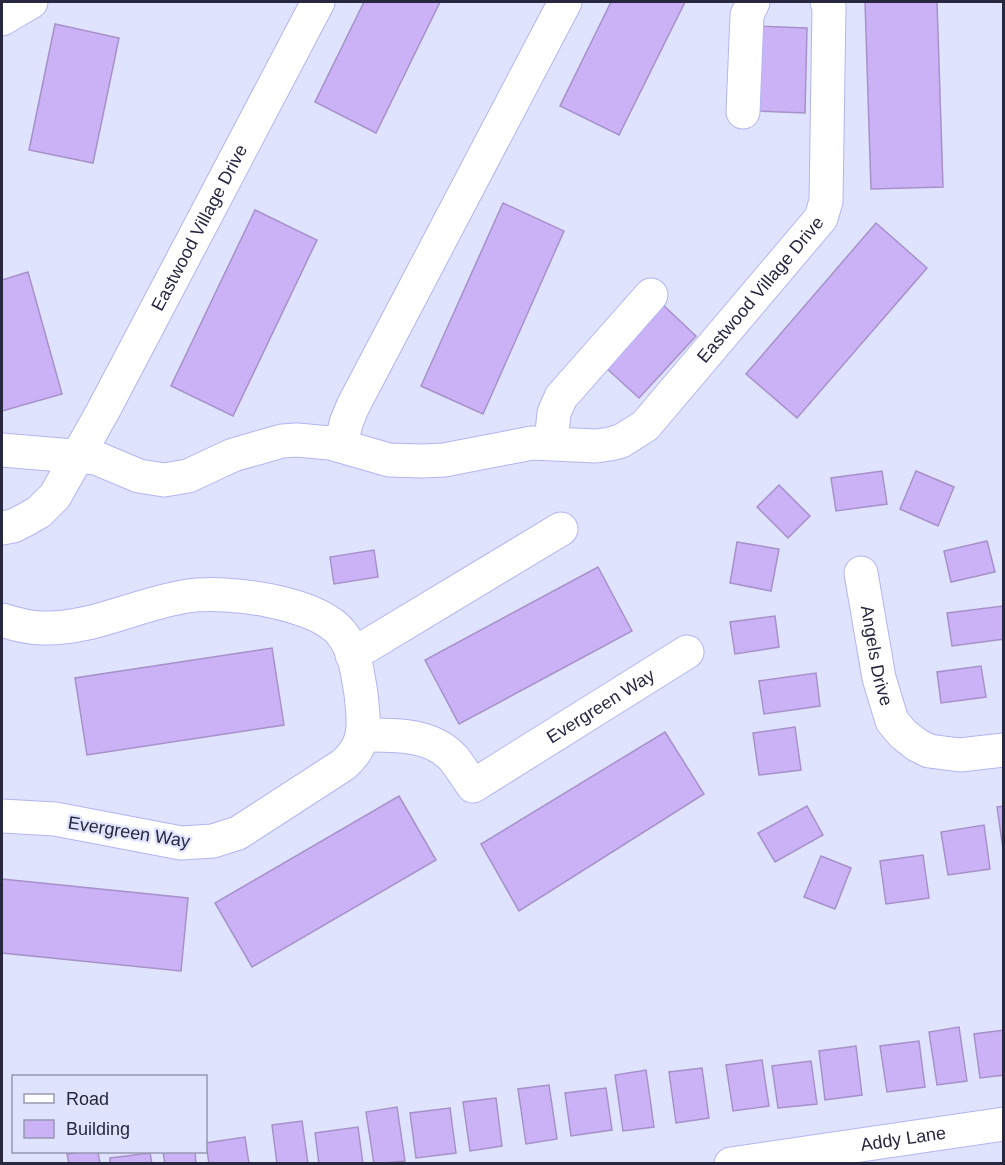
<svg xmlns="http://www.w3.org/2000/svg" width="1005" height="1165" font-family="Arial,sans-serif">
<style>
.building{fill:#cbb2f7;stroke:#a691cb;stroke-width:1.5}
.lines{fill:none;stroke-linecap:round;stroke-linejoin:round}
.minor-casing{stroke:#b1b5f2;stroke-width:35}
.minor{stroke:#fff;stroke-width:33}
.labels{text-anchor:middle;stroke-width:4.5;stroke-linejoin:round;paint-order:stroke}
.street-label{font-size:18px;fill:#272840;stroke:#e0e3fd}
</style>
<rect width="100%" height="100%" fill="#e0e3fd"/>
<!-- building -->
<g class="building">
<path d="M364 2H440L376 133 315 102Z"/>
<path d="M611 2H685L619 135 560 106Z"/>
<path d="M865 2H937L943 187 871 189Z"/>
<path d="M55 24 119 38 93 163 29 150Z"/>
<path d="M758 26 807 28 805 113 756 111Z"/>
<path d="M503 203 564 231 483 414 421 386Z"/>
<path d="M255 210 317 240 233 416 171 386Z"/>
<path d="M876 223 927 268 797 418 746 374Z"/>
<path d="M28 272 62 394 2 411V280Z"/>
<path d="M661 303 696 336 639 398 604 366Z"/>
<path d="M882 471 887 504 836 511 831 478Z"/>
<path d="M916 471 954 487 938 526 900 509Z"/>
<path d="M779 485 810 516 788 538 757 507Z"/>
<path d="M987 541 995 572 951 582 944 551Z"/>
<path d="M737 542 779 549 771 591 730 583Z"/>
<path d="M374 550 378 577 334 584 330 557Z"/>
<path d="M598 567 632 631 459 724 425 660Z"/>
<path d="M1003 606 1004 639 952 646 947 613Z"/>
<path d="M775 616 779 647 735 654 730 622Z"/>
<path d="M272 648 284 725 87 755 75 678Z"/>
<path d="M981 666 986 697 941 703 937 672Z"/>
<path d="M816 673 820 706 764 714 759 681Z"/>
<path d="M795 727 801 770 759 775 753 733Z"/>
<path d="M665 732 704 794 519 911 481 844Z"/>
<path d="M399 796 436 860 252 967 215 903Z"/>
<path d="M807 806 823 835 775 862 758 833Z"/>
<path d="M1004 806V856L997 807Z"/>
<path d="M984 825 990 869 948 875 941 832Z"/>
<path d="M923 855 929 898 886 904 880 861Z"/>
<path d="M821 856 851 868 835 909 804 897Z"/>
<path d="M2 879 188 898 181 971 2 953Z"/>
<path d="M959 1027 967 1081 937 1085 929 1032Z"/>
<path d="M1004 1030V1075L980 1078 974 1034Z"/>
<path d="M919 1041 925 1087 887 1092 880 1046Z"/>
<path d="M856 1046 862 1095 825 1100 819 1051Z"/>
<path d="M762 1060 769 1106 733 1111 726 1065Z"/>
<path d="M811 1061 817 1104 778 1108 772 1066Z"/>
<path d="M702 1068 709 1118 676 1123 669 1072Z"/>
<path d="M646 1070 654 1127 623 1131 615 1075Z"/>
<path d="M549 1085 557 1139 526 1144 518 1089Z"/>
<path d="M606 1088 612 1130 571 1136 565 1093Z"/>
<path d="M496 1098 502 1146 470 1151 463 1102Z"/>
<path d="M397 1107 405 1161 374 1164 366 1112Z"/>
<path d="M450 1108 456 1153 416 1158 410 1113Z"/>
<path d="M302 1121 308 1164H277L272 1125Z"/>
<path d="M358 1127 363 1164H319L315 1133Z"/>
<path d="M245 1137 249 1164H209L206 1143Z"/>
<path d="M83 1152H98L100 1164H69L67 1154Z"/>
<path d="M163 1152H195L196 1164H165Z"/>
<path d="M150 1153 152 1164H110V1158Z"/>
</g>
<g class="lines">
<!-- minor casing -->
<g class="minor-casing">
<g id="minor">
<path d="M2 19 31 2"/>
<path d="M743 112 747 15 753 2"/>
<path d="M551 442 554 413 561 397 651 295"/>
<path d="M341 446 346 423 353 406 565 2"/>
<path id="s1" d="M2 450 96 458 139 476 164 480 188 476 233 455 282 441 297 440 330 443 389 460 423 461 444 460 532 443 596 446 610 444 621 441 645 426 821 218 826 201 829 7 827 2"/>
<path id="s2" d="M2 528 13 526 25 520 39 512 55 496 103 411 318 2"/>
<path id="s3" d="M861 573 879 678 892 721 903 734 917 745 929 751 960 755 1004 750"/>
<path d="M2 620C15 624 28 628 42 628 92 630 139 603 188 596 226 590 318 602 342 634 355 650 358 675 361 694 364 723 368 744 343 765L238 833 213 841 181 843 55 819 2 816"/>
<path d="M352 655 561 529"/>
<path id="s4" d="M362 735C393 735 432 733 454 759 461 768 467 777 473 786L687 652"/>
<path id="s5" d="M731 1164 1004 1124"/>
</g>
</g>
<!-- minor -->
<use href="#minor" class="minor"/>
</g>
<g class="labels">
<!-- street labels -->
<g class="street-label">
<text dy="6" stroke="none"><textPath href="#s2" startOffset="368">Eastwood Village Drive</textPath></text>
<text dy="6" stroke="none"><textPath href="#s1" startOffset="842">Eastwood Village Drive</textPath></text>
<text dy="6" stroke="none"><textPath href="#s3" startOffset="84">Angels Drive</textPath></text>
<text dy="6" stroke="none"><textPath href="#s4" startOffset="282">Evergreen Way</textPath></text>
<text transform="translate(129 832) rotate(9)" y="6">Evergreen Way</text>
<text dy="6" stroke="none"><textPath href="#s5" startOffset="174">Addy Lane</textPath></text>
</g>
</g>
<!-- border -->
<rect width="1005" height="1165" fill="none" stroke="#272840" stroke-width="6"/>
<!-- legend -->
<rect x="12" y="1075" width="195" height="78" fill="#e0e3fd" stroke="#9698b1" stroke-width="1.5"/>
<rect x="24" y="1094" width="30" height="9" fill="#ffffff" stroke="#9698b1" stroke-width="1.5"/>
<text x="66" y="1105" font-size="18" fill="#272840">Road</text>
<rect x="24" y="1120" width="30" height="18" fill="#cbb2f7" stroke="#9698b1" stroke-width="1.5"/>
<text x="66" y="1135" font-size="18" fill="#272840">Building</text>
</svg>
